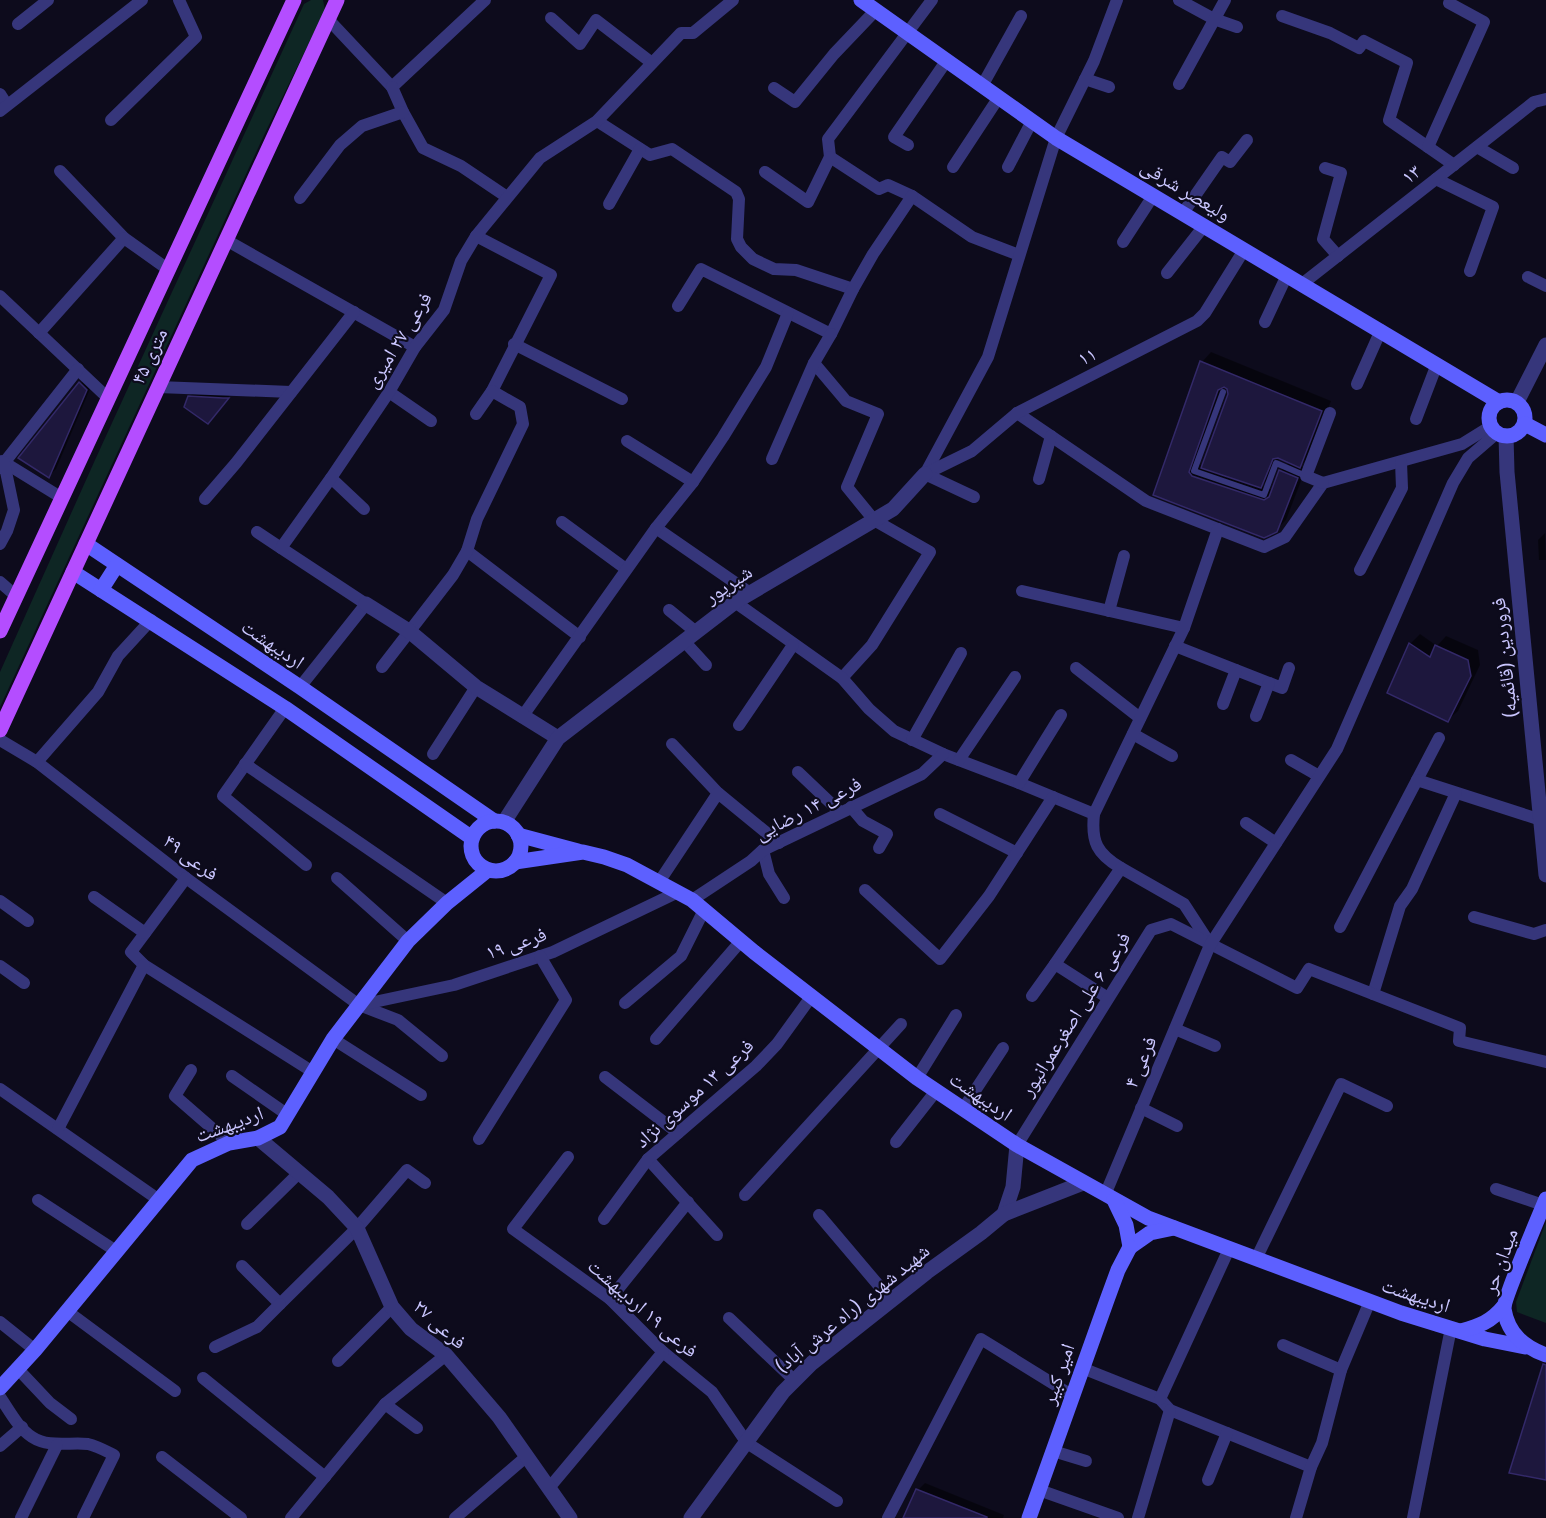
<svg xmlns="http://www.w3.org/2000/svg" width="1546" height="1518" font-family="Cabin,'Noto Naskh Arabic',sans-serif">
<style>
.green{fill:#0e2624}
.shadow{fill:#0007;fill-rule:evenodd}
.building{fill:#1d173d;stroke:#332969;stroke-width:1.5}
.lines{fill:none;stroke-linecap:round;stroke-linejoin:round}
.service{stroke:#36367b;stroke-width:6}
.minor{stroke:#36367b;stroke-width:12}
.tertiary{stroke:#36367b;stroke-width:15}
.secondary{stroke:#5d60ff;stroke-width:15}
.primary{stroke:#b44dff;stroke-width:15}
.labels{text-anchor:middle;stroke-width:4.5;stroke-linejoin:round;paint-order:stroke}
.street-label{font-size:20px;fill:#cac6ff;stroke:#0d0b1c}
</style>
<rect width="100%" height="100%" fill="#0d0b1c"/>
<!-- green -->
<g class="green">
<path d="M311 0H323L325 10 265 133 0 707V672L95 460 304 4Z"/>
<path d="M1546 1222V1323L1517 1312 1516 1302Z"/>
</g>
<!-- shadow -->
<g class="shadow">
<path d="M1211 352 1331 401 1310 456 1300 466 1306 468 1286 520 1276 530 1155 494 1202 362ZM1225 386 1229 388V394L1203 467 1198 462ZM1279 457 1290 462 1280 471 1273 490 1261 486 1270 477Z"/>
<path d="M87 376 93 382 56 469 49 476 20 458Z"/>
<path d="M194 392 231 394 212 417 189 397Z"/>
<path d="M1545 533 1546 560H1539L1538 540Z"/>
<path d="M1420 634 1437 646 1446 636 1478 650 1480 665 1458 711 1448 720 1410 644Z"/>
<path d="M925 1483 1004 1515 1003 1518H905L918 1490Z"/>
</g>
<!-- building -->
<g class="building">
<path d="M1200 361 1322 411 1300 468 1278 458 1273 459 1261 488 1201 468 1228 394 1227 389 1224 387 1218 390 1189 472 1192 476 1264 500 1269 497 1279 470 1298 478 1277 532 1264 538 1153 495Z"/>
<path d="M79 382 87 390 49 478 18 458Z"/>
<path d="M188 396 223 398H229L208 424 184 407Z"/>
<path d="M1409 643 1430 657 1435 645 1468 660 1471 676 1448 722 1387 693Z"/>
<path d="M1543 1364 1546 1365V1480L1509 1473Z"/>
<path d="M916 1489 987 1517V1518H903Z"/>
</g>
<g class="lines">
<!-- service -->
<path class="service" d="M1223 392 1194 471 1264 495 1276 463 1306 476"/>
<!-- minor -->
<g class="minor">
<path d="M1179 0 1214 19 1237 27"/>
<path d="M1282 16 1330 33 1359 48 1364 41 1407 63 1389 120 1454 165"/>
<path d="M551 18 580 44 596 20 652 63"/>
<path d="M328 19 392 87 485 0"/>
<path d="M18 24 48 0"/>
<path d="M1085 79 1109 87"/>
<path d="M1179 84 1225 0"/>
<path d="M982 86 1021 16"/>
<path d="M392 87 403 112 423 148 461 166 507 197"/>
<path d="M774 88 795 102 834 54 876 10"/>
<path d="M0 94 7 105"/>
<path d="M0 111 142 0"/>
<path d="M111 120 196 37 179 0"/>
<path d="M597 121 650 155 672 149 736 192 739 199 737 239 741 247 753 259 774 269 796 270 853 289"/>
<path d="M908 145 894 137 947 60"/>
<path d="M1428 147 1484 22 1449 3"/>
<path d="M1477 147 1513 168"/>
<path d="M830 157 828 139 932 0"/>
<path d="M953 167 999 97"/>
<path d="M1008 167 1032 121"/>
<path d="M1325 168 1341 173 1323 239 1338 256"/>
<path d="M60 171 124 238 169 270"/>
<path d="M765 172 808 202 830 157 879 189 888 185 912 196 972 237 1019 255"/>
<path d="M1436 179 1493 207 1470 271"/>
<path d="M300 198 340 145 362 126 403 112"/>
<path d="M609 204 640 149"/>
<path d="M1183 213 1222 157 1230 162 1247 140"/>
<path d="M226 240 415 347"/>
<path d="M1123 242 1153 196"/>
<path d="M1167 273 1204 226"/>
<path d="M1528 277 1546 286"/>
<path d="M1302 284 1534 102 1546 99"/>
<path d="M0 296 109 399"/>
<path d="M678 306 701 269 831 334 853 289 873 254 912 196"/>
<path d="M1265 322 1287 275"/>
<path d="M39 333 124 238"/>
<path d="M514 344 622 399"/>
<path d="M814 363 846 401 878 414 847 487 874 520 930 552 872 645 842 678"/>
<path d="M1357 384 1381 330"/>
<path d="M158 387 291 392"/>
<path d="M389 392 431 421"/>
<path d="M1017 413 1146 501 1264 547 1285 537 1323 483 1462 444 1491 426"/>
<path d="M476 414 492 391 551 275 476 236"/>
<path d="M1416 419 1437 364"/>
<path d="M627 441 693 482"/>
<path d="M772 459 814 363 831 334"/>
<path d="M2 461 62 498"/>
<path d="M0 468 78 369"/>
<path d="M925 474 988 357 1056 138 1094 61 1117 0"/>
<path d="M925 474 972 451 1017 413 1197 321 1205 313 1244 250"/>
<path d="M925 474 974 497"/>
<path d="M331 478 364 509"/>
<path d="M1039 479 1051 436"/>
<path d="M1323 483 1306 476 1330 413"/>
<path d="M205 499 236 463 354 312"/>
<path d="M562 522 626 569"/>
<path d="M656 528 750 593"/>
<path d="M257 532 281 548"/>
<path d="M0 544 7 531 14 510 4 462"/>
<path d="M467 551 580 637"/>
<path d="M1360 570 1402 488 1401 462"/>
<path d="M0 582 16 596"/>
<path d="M1022 591 1184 628"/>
<path d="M735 602 842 678 869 709 894 731 943 754 1019 783 1094 814"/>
<path d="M669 610 696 632"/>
<path d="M1109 611 1124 556"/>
<path d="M684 641 706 665"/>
<path d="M1175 646 1282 688 1289 668"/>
<path d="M382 667 453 575 467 551 477 519 523 424 520 407 492 391"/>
<path d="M1076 668 1140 718"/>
<path d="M300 687 366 604 281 548 331 478 389 392 415 347 444 310 461 261 476 236 540 158 597 121 681 33H693L733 0"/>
<path d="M1223 704 1236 670"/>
<path d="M285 708 223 796 306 865"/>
<path d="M1256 716 1269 683"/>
<path d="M522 717 656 528 693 482 723 437 766 367 788 313"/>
<path d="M739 725 793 645"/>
<path d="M1133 734 1172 756"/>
<path d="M0 740 37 762 186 878 359 1005 398 1020 442 1056"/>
<path d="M912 740 961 653"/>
<path d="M672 744 718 793"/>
<path d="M433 754 476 687"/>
<path d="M959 760 1015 677"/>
<path d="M1291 760 1319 776"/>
<path d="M37 762 98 692 118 656 151 620"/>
<path d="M245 764 447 903"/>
<path d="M798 772 840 812"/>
<path d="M1417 780 1439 738"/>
<path d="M1019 783 1061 715"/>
<path d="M851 807 863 821 887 834 879 848"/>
<path d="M940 814 1017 853"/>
<path d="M1246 823 1276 843"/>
<path d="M763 850 769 874 784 898"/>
<path d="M1121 868C1097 854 1091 842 1094 814L1184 628 1218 529"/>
<path d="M186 878 131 952 144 965 313 1072"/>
<path d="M337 878 408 941"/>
<path d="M659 882 718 793 779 843"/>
<path d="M865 890 940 959 989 896 1053 797"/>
<path d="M94 897 145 933"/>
<path d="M692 900 751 861 763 850 922 774 943 754"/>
<path d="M0 901 28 921"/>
<path d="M1474 917 1534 934 1546 930"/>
<path d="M1340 927 1417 780 1541 820"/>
<path d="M1055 964 1121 868 1184 904 1210 944"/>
<path d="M0 966 24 983"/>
<path d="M1373 994 1400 906 1412 889 1456 793"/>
<path d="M1032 996 1055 964 1108 998"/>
<path d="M625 1003 681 956 704 910"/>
<path d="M360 1005 454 985 553 952 678 892"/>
<path d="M1175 1029 1215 1046"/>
<path d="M333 1039 421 1095"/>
<path d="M656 1039 741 941"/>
<path d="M191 1070 175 1096 229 1143"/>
<path d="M232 1076 288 1115"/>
<path d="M605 1077 678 1133"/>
<path d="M917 1078 956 1015"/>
<path d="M0 1089 159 1200"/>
<path d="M1141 1108 1177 1126"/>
<path d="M963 1109 1003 1048"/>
<path d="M58 1129 144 965"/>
<path d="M479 1139 566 1000 540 956"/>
<path d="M896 1142 936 1091"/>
<path d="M1017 1145 1151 930 1171 924 1297 988 1309 969 1460 1028 1459 1041 1546 1062"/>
<path d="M568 1157 513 1229 610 1299 663 1352 712 1392 747 1443 837 1501"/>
<path d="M648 1159 717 1235"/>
<path d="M1496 1189 1543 1205"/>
<path d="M745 1195 901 1024"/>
<path d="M1105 1195 1210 945 1337 749 1453 483 1468 458 1497 433"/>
<path d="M38 1200 116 1251"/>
<path d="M819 1215 891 1300"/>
<path d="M604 1219 648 1159 756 1066 777 1044 811 997"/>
<path d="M247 1224 299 1173"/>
<path d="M1256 1259 1341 1084 1387 1106"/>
<path d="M242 1266 280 1304 357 1228 407 1170 425 1183"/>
<path d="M610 1299 688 1202"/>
<path d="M67 1311 175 1391"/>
<path d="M729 1318 794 1380"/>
<path d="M0 1322 35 1350"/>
<path d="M1283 1345 1341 1370"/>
<path d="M215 1347 257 1327 280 1304"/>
<path d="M338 1361 392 1307"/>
<path d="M17 1368 50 1403 71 1419"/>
<path d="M1082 1368 1160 1399 1170 1410 1311 1467"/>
<path d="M203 1378 325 1477"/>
<path d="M0 1397C9 1410 18 1428 32 1437 49 1448 69 1442 88 1444 97 1446 106 1451 114 1455L83 1518"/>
<path d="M1160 1399 1229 1249"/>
<path d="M385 1404 417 1428"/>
<path d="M0 1446 22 1427"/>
<path d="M1053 1451 1086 1461"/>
<path d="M162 1457 241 1518"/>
<path d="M1208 1480 1227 1433"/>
<path d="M549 1488 663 1352"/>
<path d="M1039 1490 1118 1518"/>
<path d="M21 1518 57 1445"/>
<path d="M291 1518 385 1404 446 1355"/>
<path d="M455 1518 527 1456"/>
<path d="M888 1518 981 1339 1073 1396"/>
<path d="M1138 1518 1170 1410"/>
<path d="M1296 1518 1311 1467 1322 1443 1341 1370 1370 1301"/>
<path d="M1413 1518 1451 1328"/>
</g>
<!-- tertiary -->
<g class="tertiary">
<path d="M1517 402 1546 345"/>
<path d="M1506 436 1507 472 1546 875"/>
<path d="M366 604 409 631 476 687 558 738"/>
<path d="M504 822 558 738 735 602 893 509 925 474"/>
<path d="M258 1138 328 1197 357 1228 392 1307 411 1329 446 1355 499 1417 570 1518"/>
<path d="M1004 1214 1013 1187 1017 1145"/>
<path d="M691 1518 783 1392 812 1363 927 1272 981 1233 1004 1214 1083 1183"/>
</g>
<!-- secondary -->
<g class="secondary">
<path d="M861 0 1056 138 1499 402"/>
<circle cx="1507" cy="418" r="18"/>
<path d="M1525 424 1546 435"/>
<path d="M86 544 300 687 494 821"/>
<path d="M73 572 285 708 472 838"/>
<path d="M101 590 117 565"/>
<circle cx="496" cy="846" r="25"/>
<path d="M518 835 578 851"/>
<path d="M515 862 583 852 604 857 627 865 692 900 754 952 917 1078 1017 1145 1148 1218 1401 1313 1485 1339 1525 1347"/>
<path d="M1546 1199C1540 1214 1503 1300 1504 1309 1508 1334 1524 1347 1546 1355"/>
<path d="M1114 1200 1126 1225 1130 1247 1150 1233 1174 1228"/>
<path d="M1461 1331C1479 1326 1491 1322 1504 1306"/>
<path d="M0 1388 35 1350 192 1160 229 1143 258 1138 280 1127 333 1039 408 941 447 903 488 870"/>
<path d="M1029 1518 1107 1300 1118 1270 1130 1247"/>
</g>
<!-- primary -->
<g class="primary">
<path d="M0 631 294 0"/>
<path d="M0 730 337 0"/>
</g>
</g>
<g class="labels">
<!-- street labels -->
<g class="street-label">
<text transform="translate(1411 174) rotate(-38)" y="7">۱۳</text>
<text transform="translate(1186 190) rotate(31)" y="7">ولیعصر شرقی</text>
<text transform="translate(398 340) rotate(-58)" y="7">فرعی ۲۷ امیری</text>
<text transform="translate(149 356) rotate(-65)" y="7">۴۵ متری</text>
<text transform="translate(1087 356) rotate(-27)" y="7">۱۱</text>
<text transform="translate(728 584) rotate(-34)" y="7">شیرپور</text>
<text transform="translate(273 644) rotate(34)" y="7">اردیبهشت</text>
<text transform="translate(1504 658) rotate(-96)" y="7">فروردین (قائمیه)</text>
<text transform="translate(808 808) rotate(-27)" y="7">فرعی ۱۴ رضایی</text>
<text transform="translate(191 857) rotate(37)" y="7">فرعی ۴۹</text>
<text transform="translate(516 943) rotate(-19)" y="7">فرعی ۱۹</text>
<text transform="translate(1075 1014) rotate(-58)" y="7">فرعی ۶ علی اصغرعمرانپور</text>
<text transform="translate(1140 1062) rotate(-67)" y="7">فرعی ۴</text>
<text transform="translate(694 1093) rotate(-42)" y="7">فرعی ۱‍۳ موسوی نژاد</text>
<text transform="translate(981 1096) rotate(34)" y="7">اردیبهشت</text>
<text transform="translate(229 1124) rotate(-20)" y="7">اردیبهشت</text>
<text transform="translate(1500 1261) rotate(-70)" y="7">میدان حر</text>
<text transform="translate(1416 1295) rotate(18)" y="7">اردیبهشت</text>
<text transform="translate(643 1308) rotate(41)" y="7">فرعی ۱۹ اردیبهشت</text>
<text transform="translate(852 1308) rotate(-39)" y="7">شهید شهری (راه عرش آباد)</text>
<text transform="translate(440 1324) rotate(42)" y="7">فرعی ۲۷</text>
<text transform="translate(1058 1374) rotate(-71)" y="7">امیر کبیر</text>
</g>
</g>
</svg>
